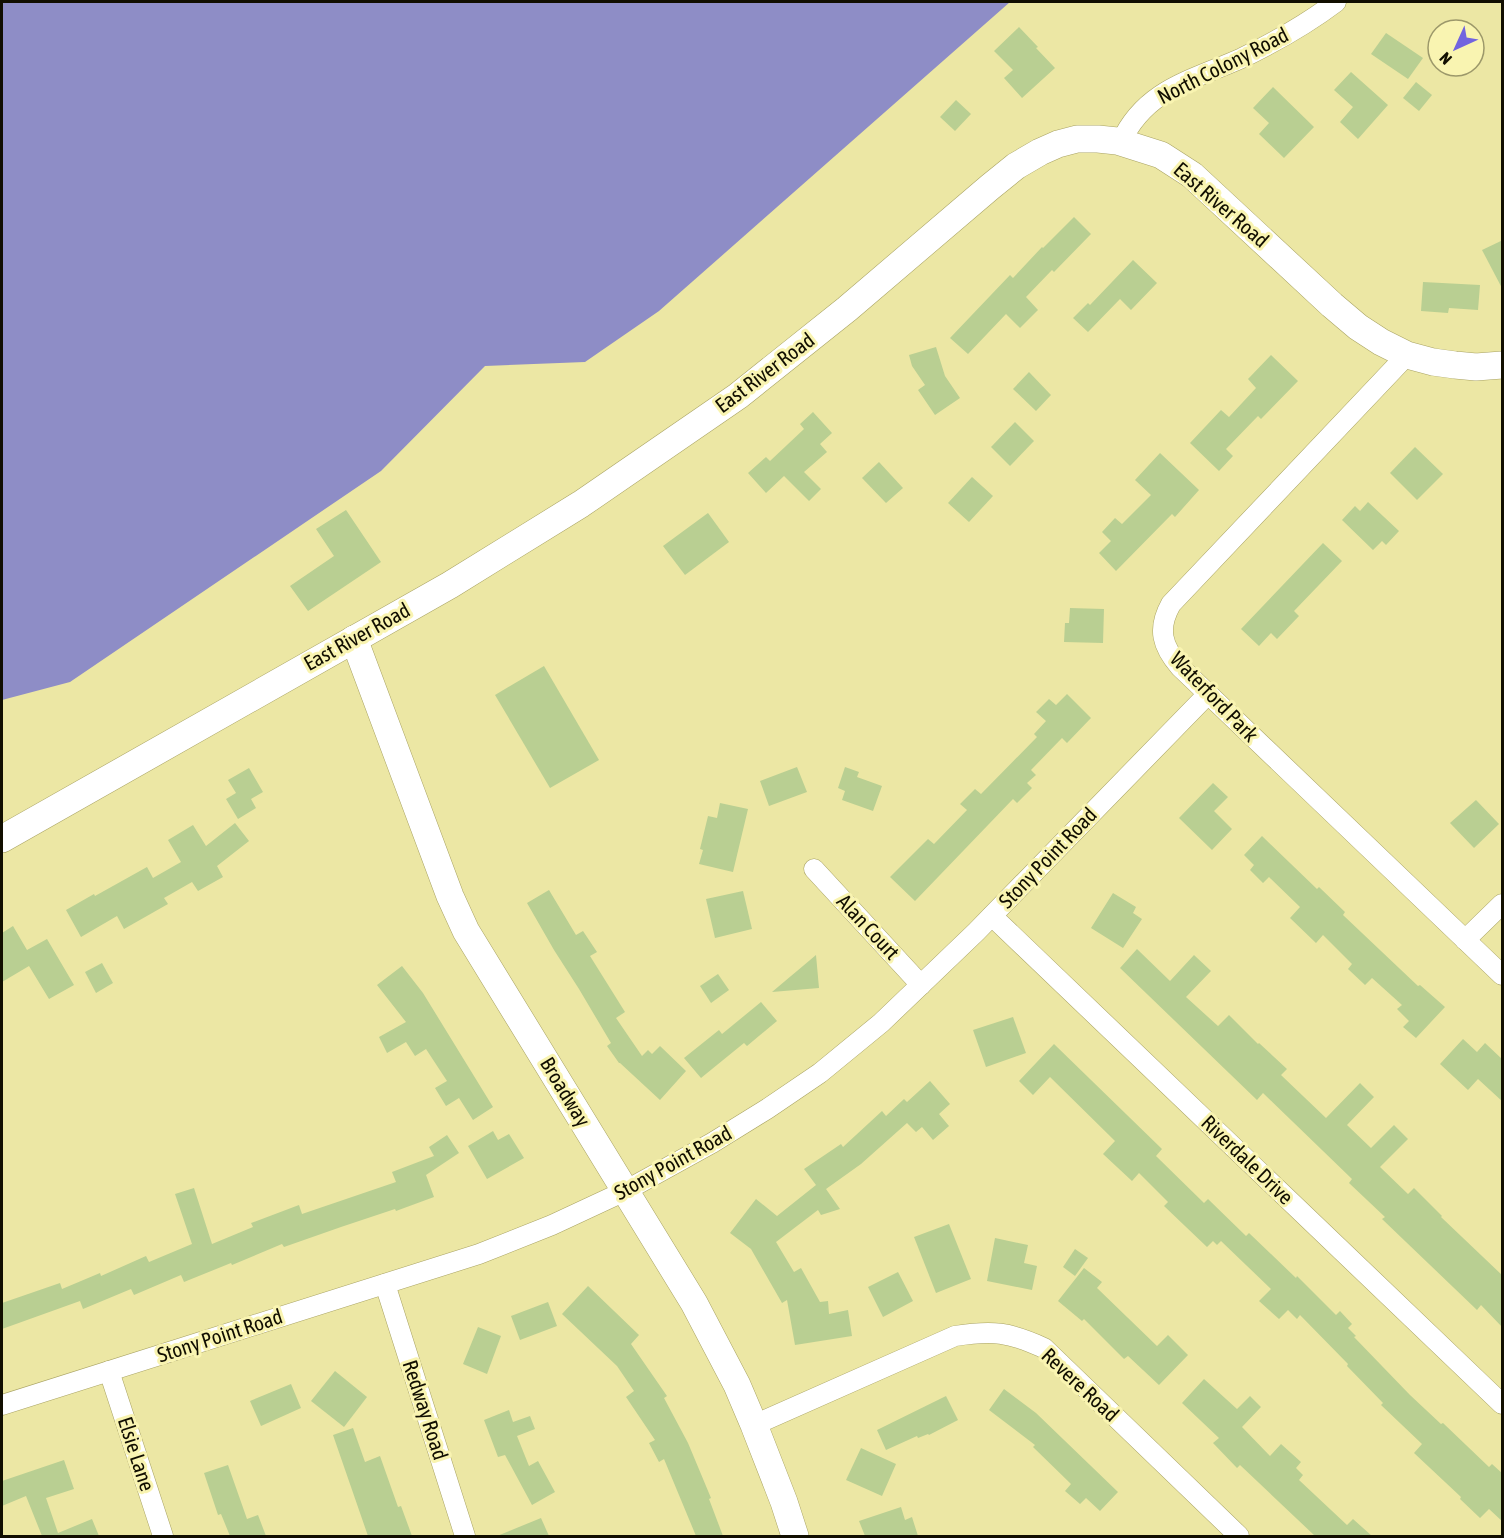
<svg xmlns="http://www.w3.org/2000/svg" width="1504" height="1538" font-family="'Asap Condensed',sans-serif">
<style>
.water{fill:#8e8dc6}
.building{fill:#b9cf92}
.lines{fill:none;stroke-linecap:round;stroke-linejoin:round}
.street-casing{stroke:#a9a363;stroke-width:21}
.secondary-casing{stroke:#a9a363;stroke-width:28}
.street{stroke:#fff;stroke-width:20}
.secondary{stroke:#fff;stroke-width:27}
.labels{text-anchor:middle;stroke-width:6;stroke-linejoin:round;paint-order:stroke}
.street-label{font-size:21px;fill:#110e00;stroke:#f9f4b1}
</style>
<rect width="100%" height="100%" fill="#ece7a4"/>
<!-- water -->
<path class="water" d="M2 2H1010L659 311 585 362 485 366 381 471 70 682 2 700Z"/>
<!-- building -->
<g class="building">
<path d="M1019 27 1038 47 1036 48 1055 68 1022 98 1004 78 1013 70 994 51Z"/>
<path d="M1386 33 1423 58 1408 79 1371 54Z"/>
<path d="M1351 72 1388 105 1358 139 1340 122 1353 107 1334 90Z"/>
<path d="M1416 82 1432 95 1419 111 1403 98Z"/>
<path d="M1273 87 1314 127 1284 158 1259 134 1269 123 1253 108Z"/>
<path d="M956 100 971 114 955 131 940 117Z"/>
<path d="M1074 217 1091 234 1054 272 1052 270 1026 297 1038 310 1020 328 1006 314 968 354 950 338 1010 275 1013 278 1042 247 1043 248Z"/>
<path d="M1503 240V290L1482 250Z"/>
<path d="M1133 260 1157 283 1131 310 1120 299 1088 332 1073 318 1088 303 1090 305Z"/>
<path d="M1423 282 1480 285 1478 310 1449 308 1448 313 1421 311Z"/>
<path d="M936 347 945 376 960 398 935 415 918 390 925 385 912 366 909 355Z"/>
<path d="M1271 355 1298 381 1261 419 1258 416 1226 449 1233 456 1219 471 1190 443 1221 410 1229 417 1256 388 1248 379Z"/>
<path d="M1029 372 1051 395 1036 411 1013 389Z"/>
<path d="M813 412 832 433 820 444 827 452 804 472 821 489 809 501 784 476 766 493 748 473 766 457 770 461 804 429 800 424Z"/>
<path d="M1015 422 1034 441 1010 466 991 447Z"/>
<path d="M1415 447 1443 474 1417 500 1390 473Z"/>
<path d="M1160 453 1199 490 1175 517 1172 514 1116 571 1099 553 1111 541 1102 532 1115 518 1122 524 1151 495 1135 480Z"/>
<path d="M879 462 903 488 886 503 862 478Z"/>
<path d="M972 477 993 496 969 522 948 503Z"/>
<path d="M1368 502 1399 531 1386 545 1382 541 1373 550 1342 520 1355 506 1360 511Z"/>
<path d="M346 510 381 562 308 611 290 586 334 556 316 529Z"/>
<path d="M708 513 729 542 685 575 663 546Z"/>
<path d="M1323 543 1342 561 1294 611 1299 616 1277 639 1271 633 1259 646 1241 629Z"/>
<path d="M1070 608 1104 609 1103 643 1064 642 1065 623H1069Z"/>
<path d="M544 666 599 760 550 788 495 695Z"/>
<path d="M1067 694 1091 718 1067 743 1062 738 1031 770 1036 775 1027 783 1032 788 1017 803 1013 799 915 901 890 877 928 839 934 844 967 810 960 804 975 789 981 794 1037 737 1034 734 1046 721 1036 712 1049 699 1056 705Z"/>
<path d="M797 767 807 792 769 806 760 781Z"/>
<path d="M845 767 859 772 857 777 882 786 873 811 842 800 845 791 838 788Z"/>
<path d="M249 768 263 792 251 799 256 808 238 819 226 799 236 793 228 780Z"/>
<path d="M1213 783 1228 797 1214 811 1232 829 1212 850 1179 818Z"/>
<path d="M1476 800 1499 824 1474 848 1450 823Z"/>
<path d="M720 803 748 809 733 872 699 864 703 850 700 849 708 816 717 818Z"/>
<path d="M235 823 249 841 217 866 223 877 198 891 192 882 164 898 168 904 124 929 117 916 81 937 66 910 94 894 95 896 147 867 153 878 181 862 168 840 193 825 206 846Z"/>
<path d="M1262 836 1317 889 1319 887 1345 912 1343 915 1418 986 1420 985 1445 1007 1416 1038 1403 1027 1409 1021 1397 1009 1402 1005 1372 978 1365 985 1348 969 1352 964 1323 935 1316 943 1290 918 1300 907 1269 877 1263 883 1250 870 1254 865 1244 855Z"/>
<path d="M549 890 576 935 583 931 597 952 590 956 625 1012 616 1018 642 1056 648 1050 652 1054 660 1046 686 1071 660 1100 620 1063H619L607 1046 611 1043 579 989 554 950 527 903Z"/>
<path d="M743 891 752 929 715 938 706 899Z"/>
<path d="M1113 893 1136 907 1133 913 1142 919 1123 948 1091 928Z"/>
<path d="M13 926 27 950 47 939 74 985 49 999 29 966 2 982V933Z"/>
<path d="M1137 949 1170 981 1194 955 1211 971 1186 997 1218 1026 1229 1015 1258 1044 1259 1043 1287 1069 1281 1075 1326 1118 1360 1083 1374 1097 1347 1125 1371 1148 1394 1125 1408 1139 1380 1167 1408 1194 1414 1188 1442 1216 1441 1217 1503 1276V1328L1481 1305 1477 1310 1382 1219 1385 1217 1349 1183 1352 1179 1263 1093 1257 1100 1120 968Z"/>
<path d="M816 955 819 988 772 992Z"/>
<path d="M102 963 113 983 96 993 85 972Z"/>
<path d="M402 966 423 993 493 1107 473 1120 459 1098 446 1106 435 1088 447 1081 426 1049 415 1056 406 1042 387 1053 379 1037 406 1022 377 985Z"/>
<path d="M718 974 729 990 711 1003 700 986Z"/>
<path d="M761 1002 777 1021 747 1046 744 1043 701 1078 684 1058 719 1030 722 1034Z"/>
<path d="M1013 1017 1026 1053 986 1067 973 1030Z"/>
<path d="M1463 1039 1477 1052 1485 1043 1503 1060V1102L1478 1079 1468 1090 1440 1064Z"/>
<path d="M1054 1044 1162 1149 1156 1156 1204 1203 1208 1199 1246 1236 1249 1233 1296 1278 1297 1276 1336 1315 1340 1311 1352 1324 1348 1328 1356 1336 1354 1337 1410 1395 1441 1424 1443 1423 1489 1467 1492 1464 1503 1474V1522L1489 1509 1480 1518 1460 1499 1461 1497 1414 1453 1422 1444 1381 1405 1383 1403 1347 1366 1348 1364 1300 1315 1297 1319 1288 1310 1279 1319 1259 1301 1271 1289 1221 1241 1217 1245 1213 1241 1207 1247 1164 1206 1168 1202 1139 1173 1132 1181 1103 1154 1115 1141 1050 1077 1033 1095 1019 1081Z"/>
<path d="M930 1081 950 1104 939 1114 949 1126 933 1140 922 1127 916 1132 907 1123 861 1164 826 1189 840 1209 821 1215 818 1210 776 1242 794 1272 801 1268 820 1302 828 1301 829 1314 848 1310 852 1336 795 1345 787 1300 782 1303 751 1249 730 1233 756 1199 777 1216 816 1185 804 1169 841 1144 843 1147 882 1111 886 1116 904 1099 907 1102Z"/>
<path d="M493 1131 498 1140 509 1134 524 1158 487 1179 468 1146Z"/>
<path d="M447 1135 459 1153 426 1175 434 1197 396 1211 395 1209 341 1227 284 1247 282 1244 232 1265 231 1263 184 1282 181 1275 134 1295 131 1289 83 1309 80 1301 2 1329V1303L60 1283 62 1289 100 1273 101 1276 146 1256 149 1262 192 1244 175 1194 194 1188 212 1244 253 1227 251 1223 299 1205 302 1214 396 1182 392 1172 434 1156 429 1147Z"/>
<path d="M949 1224 971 1279 936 1293 914 1237Z"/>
<path d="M995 1238 1028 1245 1024 1263 1037 1266 1032 1290 987 1281Z"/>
<path d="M1075 1249 1088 1258 1075 1276 1063 1267Z"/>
<path d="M1084 1268 1102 1282 1097 1288 1157 1346 1168 1335 1188 1355 1159 1385 1128 1356 1124 1359 1084 1319 1082 1321 1058 1301Z"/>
<path d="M898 1272 913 1301 883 1317 868 1287Z"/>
<path d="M588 1286 639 1335 631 1344 667 1396 664 1398 688 1443 711 1498 709 1499 723 1536H696L664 1459 659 1462 649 1443 655 1440 626 1397 634 1391 617 1366 562 1314Z"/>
<path d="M548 1302 557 1326 520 1340 511 1316Z"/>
<path d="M478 1327 501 1336 487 1374 463 1364Z"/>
<path d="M335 1371 367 1397 344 1427 311 1401Z"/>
<path d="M1204 1379 1237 1409 1250 1396 1261 1407 1242 1427 1270 1456 1281 1444 1301 1462 1296 1468 1303 1475 1299 1480 1347 1525 1353 1519 1372 1536H1315L1240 1465 1237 1468 1213 1443 1219 1438 1182 1403Z"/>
<path d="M291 1384 301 1408 261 1426 250 1401Z"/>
<path d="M1004 1389 1036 1413 1118 1492 1100 1511 1086 1498 1080 1504 1065 1491 1071 1484 1033 1447 1035 1445 989 1410Z"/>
<path d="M946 1396 958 1420 929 1435 928 1434 918 1438 917 1436 886 1450 877 1430Z"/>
<path d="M509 1410 513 1422 530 1416 535 1429 517 1436 529 1466 538 1461 555 1492 532 1505 505 1455 498 1457 484 1420Z"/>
<path d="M353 1428 365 1462 380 1456 398 1507 401 1506 412 1536H368L333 1435Z"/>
<path d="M861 1448 896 1464 882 1496 846 1480Z"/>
<path d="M64 1460 74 1489 46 1498 58 1533 92 1519 99 1536H42L26 1496 2 1506V1481Z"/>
<path d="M228 1465 247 1519 258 1515 266 1536H230L221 1514 218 1515 204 1473Z"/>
<path d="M901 1507 905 1520 912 1517 918 1536H865L859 1521Z"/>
<path d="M541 1518 549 1536H497Z"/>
</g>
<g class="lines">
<!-- street casing -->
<g class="street-casing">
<g id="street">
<path d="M1121 142C1145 89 1193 80 1242 58 1275 42 1307 24 1336 2"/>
<path d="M1407 355 1171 604C1157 629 1162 646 1180 667L1502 975"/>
<path d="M814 869 921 985"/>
<path d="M992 916 1502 1404"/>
<path d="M1465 940 1502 904"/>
<path d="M385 1284 465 1536"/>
<path d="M109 1371 163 1536"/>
<path d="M2 1405 479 1254 552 1225 625 1191 712 1143 767 1109 820 1073 881 1023 976 932 1208 694"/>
<path d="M754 1425 955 1336C993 1330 1009 1332 1044 1348L1239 1536"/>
</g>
</g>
<!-- secondary casing -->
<g class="secondary-casing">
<g id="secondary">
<path d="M354 639 450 896 466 931 694 1303 737 1385 754 1425 784 1502 795 1536"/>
<path d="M2 839 450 585 581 504 738 396 847 309 990 187 1016 166 1040 152 1058 144 1077 139H1098L1117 141 1161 155 1192 175 1332 305 1358 327 1381 342 1407 355 1433 362 1455 365 1476 367 1502 365"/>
</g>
</g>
<!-- street -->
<use href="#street" class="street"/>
<!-- secondary -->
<use href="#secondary" class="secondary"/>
</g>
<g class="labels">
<!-- street labels -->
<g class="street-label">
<text transform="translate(1223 66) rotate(-27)" y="7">North Colony Road</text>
<text transform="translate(1221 205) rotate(41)" y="7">East River Road</text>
<text transform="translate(765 373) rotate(-37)" y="7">East River Road</text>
<text transform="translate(357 637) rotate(-29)" y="7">East River Road</text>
<text transform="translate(1214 697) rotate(46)" y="7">Waterford Park</text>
<text transform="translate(1048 858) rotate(-46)" y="7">Stony Point Road</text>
<text transform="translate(868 927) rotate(47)" y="7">Alan Court</text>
<text transform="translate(565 1092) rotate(59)" y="7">Broadway</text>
<text transform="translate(1247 1160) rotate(44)" y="7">Riverdale Drive</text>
<text transform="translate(673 1163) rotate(-29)" y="7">Stony Point Road</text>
<text transform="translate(220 1336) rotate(-18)" y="7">Stony Point Road</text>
<text transform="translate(1080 1385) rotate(43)" y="7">Revere Road</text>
<text transform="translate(425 1410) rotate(72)" y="7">Redway Road</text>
<text transform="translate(136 1454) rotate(72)" y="7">Elsie Lane</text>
</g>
</g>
<!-- border -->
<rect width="1504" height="1538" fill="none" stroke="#110e00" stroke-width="6"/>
<!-- north arrow -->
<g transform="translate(1456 48) rotate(225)"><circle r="28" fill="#f9f4b1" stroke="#9c986a" stroke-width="1.5"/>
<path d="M0-4.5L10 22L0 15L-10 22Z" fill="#7264df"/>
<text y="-9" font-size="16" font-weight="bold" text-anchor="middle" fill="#110e00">N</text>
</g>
</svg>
